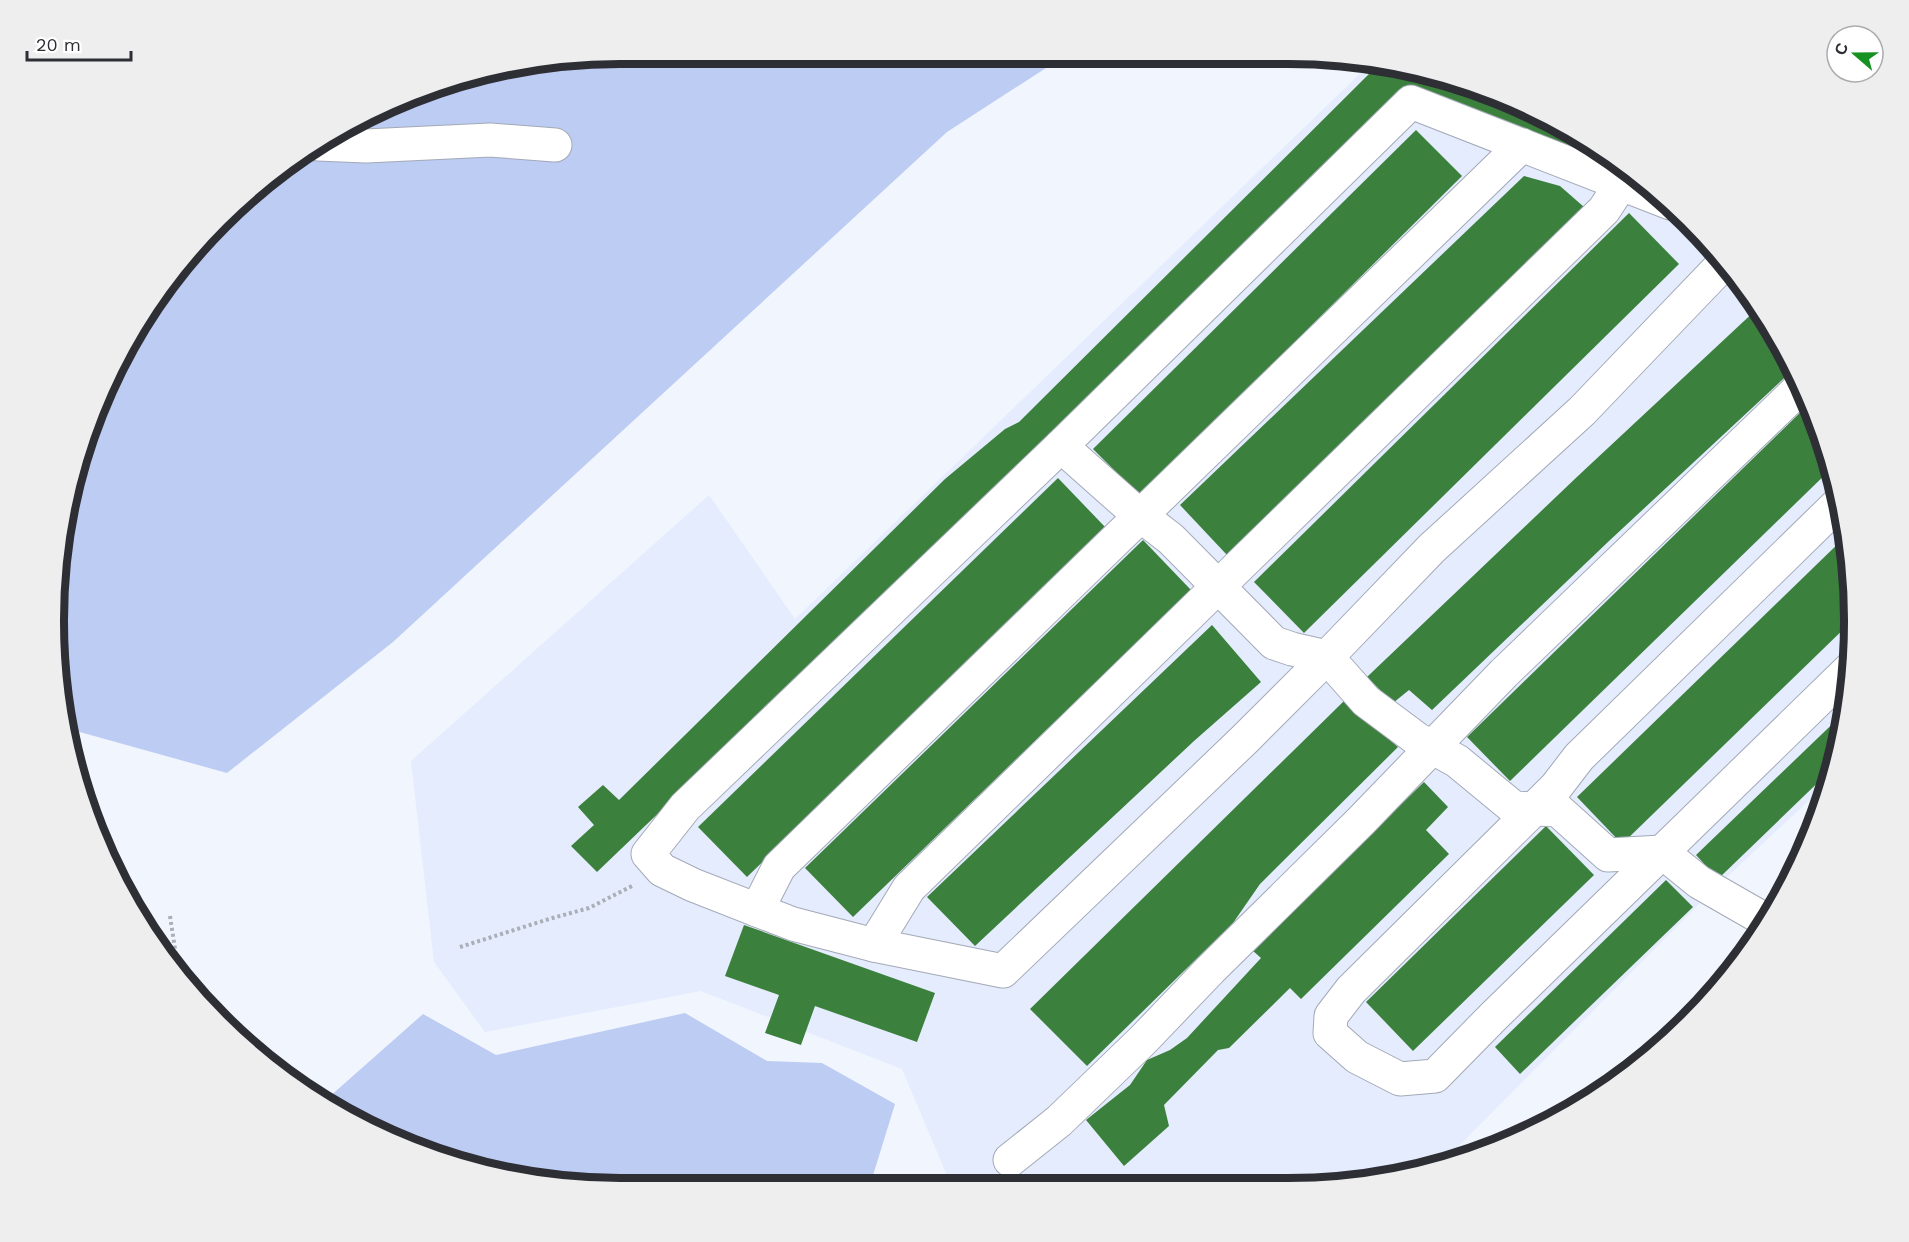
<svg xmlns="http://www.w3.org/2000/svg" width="1909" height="1242" font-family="'Work Sans',sans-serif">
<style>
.built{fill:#e4ecfd}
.green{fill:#bdccf3}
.building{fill:#3b803c}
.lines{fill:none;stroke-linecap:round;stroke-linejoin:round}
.minor-casing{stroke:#a3a9b7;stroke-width:35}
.path{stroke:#aaaeb6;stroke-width:4;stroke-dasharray:3 3;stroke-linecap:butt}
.minor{stroke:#fff;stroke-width:33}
.rim{fill:none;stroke:#2d2f35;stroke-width:8}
</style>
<rect width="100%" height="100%" fill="#f1f5fe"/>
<!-- built -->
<path class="built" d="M1372 62 1538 112 1662 194 1738 276 1796 370 1836 474 1854 584 1850 695 1830 781 1713 890 1438 1167 1434 1169 1325 1187 951 1185 902 1069 701 991 485 1032 434 962 411 761 709 495 795 619Z"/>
<!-- green -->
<g class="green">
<path d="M621 54 1063 57 947 132 393 642 227 773 69 729 55 584 84 438 171 276 306 150 439 84Z"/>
<path d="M685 1013 767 1061 822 1063 895 1104 870 1185 547 1183 404 1145 328 1098 423 1014 496 1055Z"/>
</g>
<!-- building -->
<g class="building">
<path d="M1379 64 1538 112 1627 171 1404 87 1048 444 814 664 597 872 571 846 594 825 578 807 603 785 619 800 945 479 1005 429 1019 422Z"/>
<path d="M1416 130 1462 176 1140 496 1093 449Z"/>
<path d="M1524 176 1560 186 1584 207 1227 555 1180 505Z"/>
<path d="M1629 213 1679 264 1304 633 1254 582Z"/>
<path d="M1758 308 1795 368 1609 541 1432 710 1409 690 1393 703 1367 677 1579 475Z"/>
<path d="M1809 404 1833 467 1510 781 1467 737Z"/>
<path d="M1058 478 1106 528 747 877 698 827Z"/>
<path d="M1846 536 1854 584 1853 620 1622 844 1577 797Z"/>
<path d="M1143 540 1191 590 853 917 805 868Z"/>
<path d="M1212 625 1261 682 1194 741 975 946 927 897Z"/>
<path d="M1344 701 1398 747 1260 884 1233 923 1087 1066 1030 1009Z"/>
<path d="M1847 710 1833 768 1718 879 1696 855Z"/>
<path d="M1424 782 1448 807 1426 830 1449 854 1301 999 1290 988 1229 1048 1218 1050 1164 1105 1169 1126 1124 1166 1086 1120 1130 1085 1147 1060 1170 1050 1187 1038 1261 958 1252 950Z"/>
<path d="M1546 826 1594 875 1413 1051 1366 1002Z"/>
<path d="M1666 880 1693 907 1520 1074 1495 1047Z"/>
<path d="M744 925 935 993 917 1042 815 1006 801 1045 765 1033 779 995 725 976Z"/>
</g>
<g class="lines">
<!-- minor casing -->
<g class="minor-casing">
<g id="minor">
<path d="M318 144 366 146 490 140 555 145"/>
<path d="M1670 203 1411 102 1061 446 685 807 648 854 662 870 693 885 793 924 874 945 1003 971 1245 739 1327 657 1432 548 1582 411 1725 262"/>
<path d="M1061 446 1131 508 1171 539 1274 643 1292 649 1327 657 1366 701 1417 739 1457 761 1514 808 1558 810 1608 855 1662 852 1699 882 1767 921"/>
<path d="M1840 502 1579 757 1556 787 1351 990 1331 1016 1330 1033 1357 1057 1400 1079 1435 1076 1494 1016 1851 668"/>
<path d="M757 910 779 867 1522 145"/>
<path d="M874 945 909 888 1604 210 1621 184"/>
<path d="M1010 1160 1059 1121 1143 1040 1211 969 1361 821 1504 673 1802 386"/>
</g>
</g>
<!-- path -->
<g class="path">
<path d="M170 916 177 962"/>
<path d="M460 947 549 919 589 908 632 886"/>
</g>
<!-- minor -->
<use href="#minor" class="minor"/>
</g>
<!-- crop -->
<path d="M0 0H1909V1242H0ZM620 64H1288A556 556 0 0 1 1844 620V622A556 556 0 0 1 1288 1178H620A556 556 0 0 1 64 622V620A556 556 0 0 1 620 64Z" fill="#eeeeef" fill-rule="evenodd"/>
<path class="rim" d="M620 64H1288A556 556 0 0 1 1844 620V622A556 556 0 0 1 1288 1178H620A556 556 0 0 1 64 622V620A556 556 0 0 1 620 64Z"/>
<!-- north arrow -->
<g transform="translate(1855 54) rotate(290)"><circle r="28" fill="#ffffff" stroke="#abacae" stroke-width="1.5"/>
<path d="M0-4.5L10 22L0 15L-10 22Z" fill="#169222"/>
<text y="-9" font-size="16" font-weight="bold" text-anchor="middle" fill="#2d2f35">С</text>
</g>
<!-- scale -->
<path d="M27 51v9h104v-9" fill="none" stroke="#2d2f35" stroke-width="3"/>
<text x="36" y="51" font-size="18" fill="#2d2f35" stroke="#ffffff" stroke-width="4.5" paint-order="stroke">20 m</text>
</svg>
